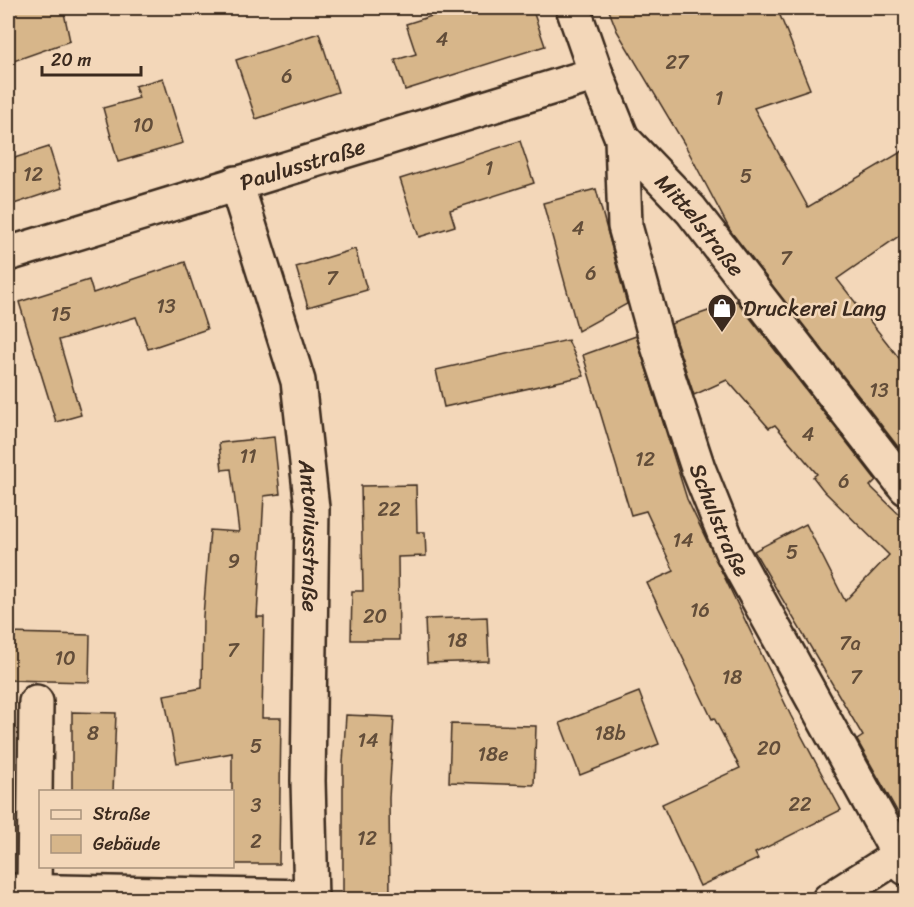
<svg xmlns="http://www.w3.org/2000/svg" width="914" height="907" font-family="Sriracha,sans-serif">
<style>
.building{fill:#d7b68a;stroke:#3b2a1e;stroke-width:1.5}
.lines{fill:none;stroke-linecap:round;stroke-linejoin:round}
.minor-casing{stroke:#3b2a1e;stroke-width:38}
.minor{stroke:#f3d7b9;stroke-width:33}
.labels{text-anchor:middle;stroke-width:5;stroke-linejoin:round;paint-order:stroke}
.number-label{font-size:20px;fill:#624d39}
.street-label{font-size:22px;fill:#3b2a1e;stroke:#f3d7b9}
.poi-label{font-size:22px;fill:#3b2a1e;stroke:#f3d7b9;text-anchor:start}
</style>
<rect width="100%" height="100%" fill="#f3d7b9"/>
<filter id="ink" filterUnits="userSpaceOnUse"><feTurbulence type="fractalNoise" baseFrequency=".0167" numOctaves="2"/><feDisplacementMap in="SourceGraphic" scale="12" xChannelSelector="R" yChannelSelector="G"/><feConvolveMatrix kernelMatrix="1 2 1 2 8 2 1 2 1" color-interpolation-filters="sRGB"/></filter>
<g filter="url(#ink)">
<!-- building -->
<g class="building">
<path d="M8 8H63L70 41 8 63Z"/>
<path d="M457 8H532L545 46 405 90 395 60 416 54 406 24Z"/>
<path d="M608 8H777L810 89 754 108 808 207 906 149V231L837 279 906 367V457L731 232 685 145 617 31Z"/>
<path d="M319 33 338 92 256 119 236 60Z"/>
<path d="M163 78 183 143 118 162 103 108 139 98 135 86Z"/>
<path d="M520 141 534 183 450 210 455 226 419 237 400 179Z"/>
<path d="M49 147 62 188 8 206V160Z"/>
<path d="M596 189 627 304 578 331 543 203Z"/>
<path d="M355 249 367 290 308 307 296 267Z"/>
<path d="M185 262 207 329 148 349 136 317 59 340 81 415 56 422 19 302 89 280 93 293Z"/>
<path d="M737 301 876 480 870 486 906 521V827L857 740 863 736 754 551 806 524 845 601 889 555 824 491 813 477 817 474 775 425 769 428 727 380 694 395 676 341 671 324Z"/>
<path d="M636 336 687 499 791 716 841 810 755 853 758 859 700 886 662 804 740 768 714 718 712 719 647 583 674 571 646 511 631 515 583 355Z"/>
<path d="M568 340 584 376 444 407 436 370Z"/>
<path d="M274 437 280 494 264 496 257 617H264L262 718H281L279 864H232V753L177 763 164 695 202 688 203 616 210 530 239 532 231 469 222 470 219 443Z"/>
<path d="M416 485 417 532H425L426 556 398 557 399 640H351L352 591H363L361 486Z"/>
<path d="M487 617 489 661 427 663 425 619Z"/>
<path d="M8 633 90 635 89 682 8 680Z"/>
<path d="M639 692 659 744 580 775 560 723Z"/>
<path d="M72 712 116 713 113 792H72Z"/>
<path d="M346 715 394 717 389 798 390 900H343V762Z"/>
<path d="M451 724 536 726 534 785 449 782Z"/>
</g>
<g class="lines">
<!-- minor casing -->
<g class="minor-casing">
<g id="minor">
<path id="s1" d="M573 8 596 74 622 138 625 226 658 346 698 468 731 550 906 868"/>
<path id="s2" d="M622 138 691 210 906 488"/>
<path id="s3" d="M236 183 298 381 312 508 308 781 311 900"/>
<path id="s4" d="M8 254 596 74"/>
<path d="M8 891 311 897"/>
<path d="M34 891 36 702"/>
<path d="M829 900 898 856"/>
</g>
</g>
<!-- minor -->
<use href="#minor" class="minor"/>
</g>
</g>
<!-- icons -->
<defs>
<g id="shop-pin" transform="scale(1.5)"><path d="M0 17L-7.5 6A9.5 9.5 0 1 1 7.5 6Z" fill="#3b2a1e" stroke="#f3d7b9"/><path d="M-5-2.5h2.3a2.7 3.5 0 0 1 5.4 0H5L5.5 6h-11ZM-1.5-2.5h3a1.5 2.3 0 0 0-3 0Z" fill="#fff"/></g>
</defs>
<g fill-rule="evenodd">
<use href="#shop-pin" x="722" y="308"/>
</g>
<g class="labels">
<!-- number labels -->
<g class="number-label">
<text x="442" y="46">4</text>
<text x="677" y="69">27</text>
<text x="287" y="83">6</text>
<text x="719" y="105">1</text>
<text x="143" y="132">10</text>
<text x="489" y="175">1</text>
<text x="33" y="181">12</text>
<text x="746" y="183">5</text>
<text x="578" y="235">4</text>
<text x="786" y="265">7</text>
<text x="591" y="280">6</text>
<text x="332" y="285">7</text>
<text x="166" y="313">13</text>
<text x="61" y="321">15</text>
<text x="879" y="397">13</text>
<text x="808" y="441">4</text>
<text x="248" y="463">11</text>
<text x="645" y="466">12</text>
<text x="844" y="488">6</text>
<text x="389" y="516">22</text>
<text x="683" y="547">14</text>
<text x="792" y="559">5</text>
<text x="234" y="568">9</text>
<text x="700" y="617">16</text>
<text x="375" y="623">20</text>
<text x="457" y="647">18</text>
<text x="850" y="650">7a</text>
<text x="233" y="657">7</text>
<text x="65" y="665">10</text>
<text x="732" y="684">18</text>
<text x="856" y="684">7</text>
<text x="93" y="740">8</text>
<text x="610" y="740">18b</text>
<text x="368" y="747">14</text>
<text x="256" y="753">5</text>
<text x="769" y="755">20</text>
<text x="493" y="761">18e</text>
<text x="800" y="811">22</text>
<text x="256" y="812">3</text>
<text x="367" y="845">12</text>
<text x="256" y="848">2</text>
</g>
<!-- street labels -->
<g class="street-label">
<text dy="8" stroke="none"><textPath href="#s4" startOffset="308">Paulusstraße</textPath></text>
<text dy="8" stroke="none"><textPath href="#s2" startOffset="117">Mittelstraße</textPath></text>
<text dy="8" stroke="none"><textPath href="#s1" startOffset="536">Schulstraße</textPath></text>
<text dy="8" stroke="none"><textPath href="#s3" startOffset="363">Antoniusstraße</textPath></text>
</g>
<!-- poi labels -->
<g class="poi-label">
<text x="743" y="316">Druckerei Lang</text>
</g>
</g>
<!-- margin -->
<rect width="914" height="907" fill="none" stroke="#f3d7b9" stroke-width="30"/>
<rect x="15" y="15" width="884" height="877" fill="none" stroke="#3b2a1e" stroke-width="2" filter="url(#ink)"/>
<!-- legend -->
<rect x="39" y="790" width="195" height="78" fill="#f3d7b9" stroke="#a9927b" stroke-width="1.5"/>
<rect x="51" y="810" width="30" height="9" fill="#f3d7b9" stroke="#a9927b" stroke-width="1.5"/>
<text x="93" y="820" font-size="18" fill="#3b2a1e">Straße</text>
<rect x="51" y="835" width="30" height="18" fill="#d7b68a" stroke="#a9927b" stroke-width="1.5"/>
<text x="93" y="850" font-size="18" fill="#3b2a1e">Gebäude</text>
<!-- scale -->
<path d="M42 66v9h99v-9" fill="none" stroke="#3b2a1e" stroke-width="3"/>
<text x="51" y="66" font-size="18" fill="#3b2a1e" stroke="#f3d7b9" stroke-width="4.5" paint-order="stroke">20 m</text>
</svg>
